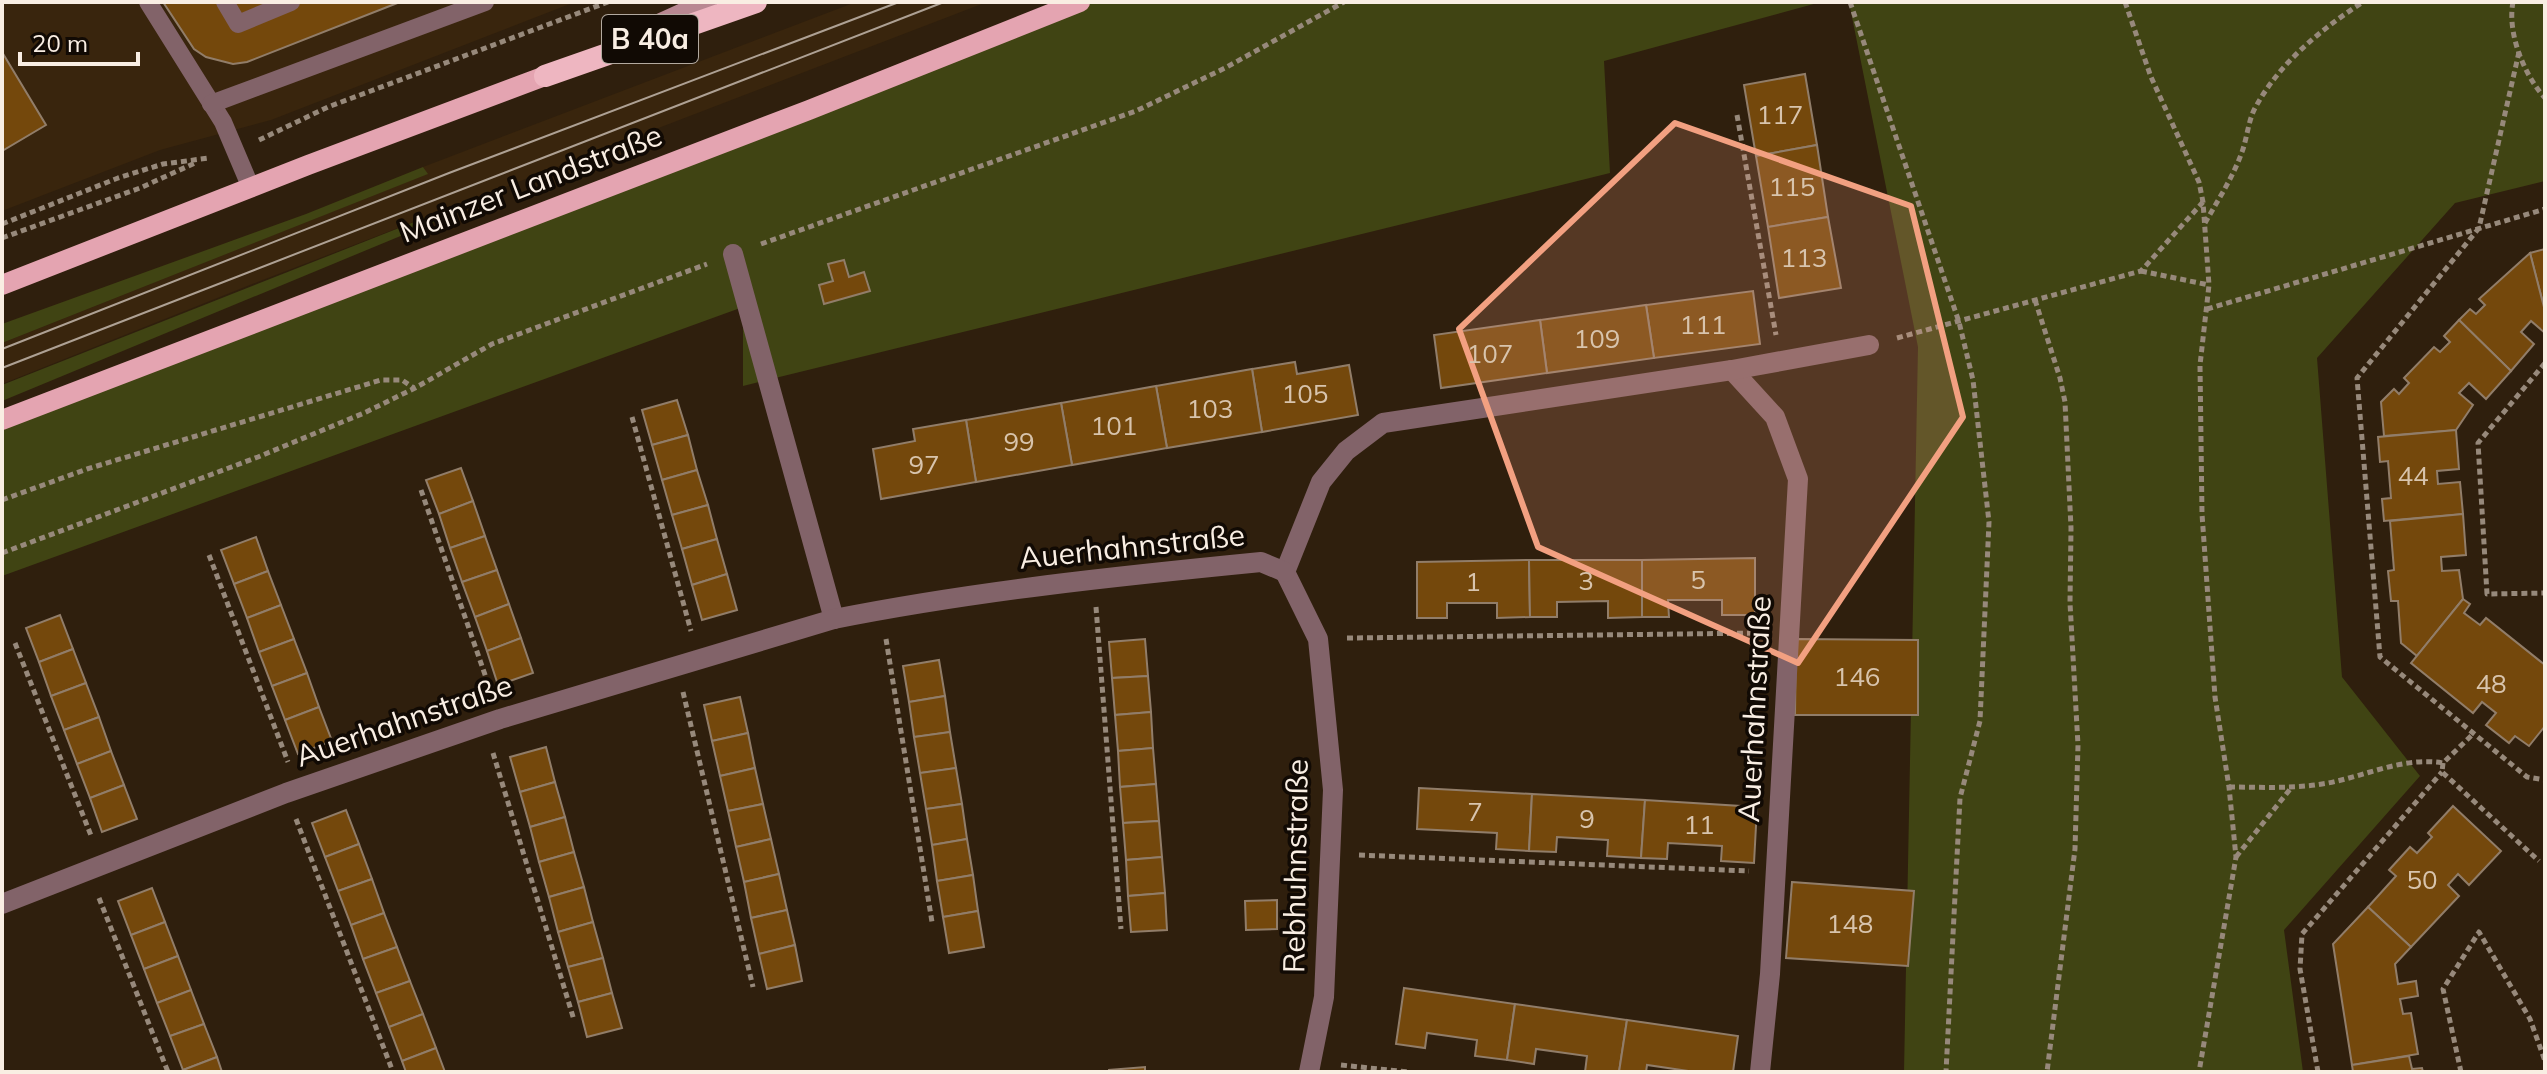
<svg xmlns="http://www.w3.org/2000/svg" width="2547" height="1074" font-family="Mulish,sans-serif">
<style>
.built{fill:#39250d}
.green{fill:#404413}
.building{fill:#74480c;stroke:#917d69;stroke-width:2}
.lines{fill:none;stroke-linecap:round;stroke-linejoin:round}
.path{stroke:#97897b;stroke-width:5;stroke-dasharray:6 4;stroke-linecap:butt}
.service{stroke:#826369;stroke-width:18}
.minor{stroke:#826369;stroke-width:20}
.secondary{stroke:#b98892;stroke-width:20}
.primary{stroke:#e4a4b1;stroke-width:20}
.trunk{stroke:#eeb6c1;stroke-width:22}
.tram{stroke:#aea194;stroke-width:2}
.marked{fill:#f2a081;fill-opacity:0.2;stroke:#f2a081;stroke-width:6;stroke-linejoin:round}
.labels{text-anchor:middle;stroke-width:7;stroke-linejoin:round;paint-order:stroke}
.number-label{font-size:26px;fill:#d8c4ad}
.shield{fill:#110a04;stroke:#b3aaa0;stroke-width:2}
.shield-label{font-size:28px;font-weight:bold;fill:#f9eee3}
.street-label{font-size:30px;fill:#f9eee3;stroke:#110a04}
</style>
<rect width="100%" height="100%" fill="#2f1f0d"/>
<!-- built -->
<g class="built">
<path d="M2 2H575L271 120 160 150 2 211Z"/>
<path d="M856 2H987L260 281 2 384V343L427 174 423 167Z"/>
</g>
<!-- green -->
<g class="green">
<path d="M1080 2H1821L1604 61 1610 173 743 386V307L2 576V420Z"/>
<path d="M1849 2H2545V181L2455 203 2317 358 2342 677 2420 776 2284 930 2303 1072H1904L1918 347Z"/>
<path d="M423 167 428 174 2 343V324L306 214Z"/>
<path d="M442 211 444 218 2 401V385Z"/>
</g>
<!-- building -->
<g class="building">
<path d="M163 2H400L247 62 233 64 206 57 194 49Z"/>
<path d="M2 52 46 125 2 151Z"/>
<path d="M1805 74 1817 145 1756 156 1744 85Z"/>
<path d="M1817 145 1828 217 1768 227 1756 156Z"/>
<path d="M1828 217 1841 288 1779 298 1768 227Z"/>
<path d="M2545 249V311L2530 253Z"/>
<path d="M2530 253 2545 311V333L2531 321 2521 332 2534 344 2511 371 2459 320 2470 309 2476 314 2485 305 2479 299Z"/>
<path d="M844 260 849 277 864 272 870 291 824 304 819 285 833 281 828 264Z"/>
<path d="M1753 291 1760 344 1654 358 1646 305Z"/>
<path d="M1646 305 1654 358 1547 373 1540 320Z"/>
<path d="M1540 320 1547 373 1441 388 1434 335Z"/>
<path d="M2459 320 2511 371 2486 399 2469 383 2459 393 2473 405 2456 430 2384 436 2381 402 2394 389 2399 394 2409 383 2404 378 2434 347 2440 352 2450 342 2444 336Z"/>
<path d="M1295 362 1297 374 1349 365 1358 415 1262 432 1252 369Z"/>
<path d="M1252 369 1262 432 1167 448 1156 386Z"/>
<path d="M1156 386 1167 448 1072 465 1061 403Z"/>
<path d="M677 400 688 435 652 445 642 410Z"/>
<path d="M1061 403 1072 465 976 482 966 420Z"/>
<path d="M966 420 976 482 881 499 873 449 915 441 913 429Z"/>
<path d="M2456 430 2459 469 2437 471 2438 484 2460 482 2463 514 2384 521 2382 499 2391 498 2388 461 2380 462 2378 437Z"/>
<path d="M688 435 697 470 662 480 652 445Z"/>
<path d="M461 468 473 501 439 514 426 480Z"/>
<path d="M697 470 708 505 672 515 662 480Z"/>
<path d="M473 501 485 536 450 548 439 514Z"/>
<path d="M708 505 717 539 682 549 672 515Z"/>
<path d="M2463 514 2466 555 2441 557 2442 571 2459 570 2463 599 2417 656 2401 643 2398 601H2391L2388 571 2394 570 2390 521Z"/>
<path d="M485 536 497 570 462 582 450 548Z"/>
<path d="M256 537 268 571 234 584 221 550Z"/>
<path d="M717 539 727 574 692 585 682 549Z"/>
<path d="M1755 558V615H1722V600H1668L1669 617H1642V560Z"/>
<path d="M1529 560 1530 617 1497 618V603H1447V618H1417V562Z"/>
<path d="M1529 560H1642V617L1608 618V601L1557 602V617H1530Z"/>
<path d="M497 570 509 604 475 617 462 582Z"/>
<path d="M268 571 281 605 247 618 234 584Z"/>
<path d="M727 574 737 610 702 620 692 585Z"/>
<path d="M2463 599 2470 604 2464 613 2480 625 2486 618 2545 665V726L2529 746 2515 736 2509 743 2486 725 2496 713 2482 702 2473 713 2411 663Z"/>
<path d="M509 604 521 638 487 651 475 617Z"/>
<path d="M281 605 294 639 259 652 247 618Z"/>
<path d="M60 615 73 649 39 662 26 628Z"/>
<path d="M521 638 533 673 498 685 487 651Z"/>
<path d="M294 639 307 673 272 686 259 652Z"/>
<path d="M1145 639 1148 676 1112 678 1109 642Z"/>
<path d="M1796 639 1918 640V715H1795Z"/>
<path d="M73 649 86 683 51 696 39 662Z"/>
<path d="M939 660 945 696 909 702 903 666Z"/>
<path d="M307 673 319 707 285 720 272 686Z"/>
<path d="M1148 676 1151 712 1115 715 1112 678Z"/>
<path d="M86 683 99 717 64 730 51 696Z"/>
<path d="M945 696 950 732 914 737 909 702Z"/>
<path d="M740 697 748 733 712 741 704 705Z"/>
<path d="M319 707 332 741 298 754 285 720Z"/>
<path d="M1151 712 1153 748 1118 751 1115 715Z"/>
<path d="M99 717 111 751 77 764 64 730Z"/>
<path d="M950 732 956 768 920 773 914 737Z"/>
<path d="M748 733 755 768 720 776 712 741Z"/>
<path d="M546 747 555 782 520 792 510 757Z"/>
<path d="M1153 748 1156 784 1120 787 1118 751Z"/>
<path d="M111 751 124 785 90 798 77 764Z"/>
<path d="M755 768 763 804 728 811 720 776Z"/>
<path d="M956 768 962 804 926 809 920 773Z"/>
<path d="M555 782 565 817 530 827 520 792Z"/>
<path d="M1156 784 1159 821 1123 823 1120 787Z"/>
<path d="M124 785 137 819 102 832 90 798Z"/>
<path d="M1419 788 1532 794 1529 851 1496 849 1497 833 1417 829Z"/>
<path d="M1532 794 1645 800 1641 858 1607 856 1608 840 1557 837 1556 852 1529 851Z"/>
<path d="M1645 800 1757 807 1754 863 1721 861 1722 846 1668 843 1667 859 1641 858Z"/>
<path d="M763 804 771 839 736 847 728 811Z"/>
<path d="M962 804 967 839 932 845 926 809Z"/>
<path d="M2453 806 2501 851 2469 885 2458 874 2448 885 2459 896 2411 947 2368 907 2396 876 2389 870 2410 847 2417 853 2432 837 2428 833Z"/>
<path d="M346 810 359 844 325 857 312 823Z"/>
<path d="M565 817 574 852 539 862 530 827Z"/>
<path d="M1159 821 1162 857 1126 860 1123 823Z"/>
<path d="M771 839 779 874 744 882 736 847Z"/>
<path d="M967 839 973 875 937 881 932 845Z"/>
<path d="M359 844 372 879 338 891 325 857Z"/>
<path d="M574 852 584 887 549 897 539 862Z"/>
<path d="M1162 857 1165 893 1128 896 1126 860Z"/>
<path d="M779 874 787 910 751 918 744 882Z"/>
<path d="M973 875 978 911 943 917 937 881Z"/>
<path d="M372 879 384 913 351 925 338 891Z"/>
<path d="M1792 882 1914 891 1908 966 1786 958Z"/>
<path d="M584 887 593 922 558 932 549 897Z"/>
<path d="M152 888 165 922 131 935 118 901Z"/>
<path d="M1165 893 1167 930 1131 932 1128 896Z"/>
<path d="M1277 900V929L1246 930 1245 901Z"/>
<path d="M2368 907 2411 947 2395 964 2398 984 2416 981 2418 996 2400 999 2403 1014 2411 1013 2418 1054 2352 1065 2333 944Z"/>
<path d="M787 910 795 945 759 954 751 918Z"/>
<path d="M978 911 984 947 949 953 943 917Z"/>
<path d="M384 913 397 947 363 959 351 925Z"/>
<path d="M165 922 178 956 144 969 131 935Z"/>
<path d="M593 922 603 958 568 967 558 932Z"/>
<path d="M795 945 802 981 767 989 759 954Z"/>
<path d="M397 947 410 981 376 993 363 959Z"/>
<path d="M178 956 191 990 157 1003 144 969Z"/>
<path d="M603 958 612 993 578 1002 568 967Z"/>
<path d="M410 981 423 1014 389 1027 376 993Z"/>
<path d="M1404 988 1515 1004 1507 1060 1475 1056 1477 1040 1427 1033 1425 1048 1396 1044Z"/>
<path d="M191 990 204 1024 170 1036 157 1003Z"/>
<path d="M612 993 622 1028 587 1037 578 1002Z"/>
<path d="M1515 1004 1627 1020 1619 1072H1585L1587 1056 1536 1049 1534 1064 1507 1060Z"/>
<path d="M423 1014 436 1048 402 1061 389 1027Z"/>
<path d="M1627 1020 1738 1036 1733 1072H1695L1647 1065 1646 1072H1619Z"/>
<path d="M204 1024 217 1057 183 1070 170 1036Z"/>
<path d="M436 1048 445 1072H406L402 1061Z"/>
<path d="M2409 1056 2412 1069 2422 1068 2423 1072H2353L2352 1065Z"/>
<path d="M217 1057 222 1072H184L183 1070Z"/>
<path d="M1145 1067V1072H1109V1070Z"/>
</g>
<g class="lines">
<!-- path -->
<g class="path">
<path d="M1850 2 1959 322 1973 380 1989 522 1980 721 1960 798 1946 1072"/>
<path d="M2125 2 2151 77 2199 182 2203 202 2209 285 2200 365 2202 514 2215 697 2229 787 2236 857 2199 1072"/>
<path d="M2513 2C2507 33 2524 75 2545 98"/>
<path d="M2519 52 2479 228 2357 378 2380 657 2527 777 2545 780"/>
<path d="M1737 115 1776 335"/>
<path d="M259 140 328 107 608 2"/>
<path d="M2205 223C2218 200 2233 177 2242 152 2247 138 2248 123 2254 110 2278 64 2320 30 2363 2"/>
<path d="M2 224 118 178 163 164 209 158"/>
<path d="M2 238 140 188 195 163"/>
<path d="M761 244 1136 111 1225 68 1344 2"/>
<path d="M2141 271 2209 285"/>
<path d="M2035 300 2060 378 2065 402 2071 528 2070 603 2078 745 2075 849 2047 1072"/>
<path d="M2207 309 2545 209"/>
<path d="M1897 338 2141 271 2203 202"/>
<path d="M2545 363 2478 443 2487 594 2545 593"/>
<path d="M632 417 691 631"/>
<path d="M421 490 491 692"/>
<path d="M2 500 87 469 381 380H402L414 388"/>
<path d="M2 553 258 457 364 413 415 388 492 344 707 264"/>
<path d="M209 555 288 762"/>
<path d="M1096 607 1121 929"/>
<path d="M1347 638 1761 633"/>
<path d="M886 639 932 922"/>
<path d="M15 643 92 838"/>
<path d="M683 692 753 987"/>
<path d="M493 753 574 1020"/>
<path d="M2443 763 2442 772 2539 861"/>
<path d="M2229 787C2260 787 2291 789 2322 784 2362 778 2402 756 2443 763L2473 734"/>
<path d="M296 819 393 1072"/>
<path d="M1359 855 1749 871"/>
<path d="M2236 857 2291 788"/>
<path d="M99 898 168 1072"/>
<path d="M1341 1065 1408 1072"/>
<path d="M2318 1072 2300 969 2302 934 2442 772"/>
<path d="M2461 1072 2443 989 2479 932 2530 1019 2545 1061"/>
</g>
<!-- service -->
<g class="service">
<path d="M148 2 223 122 251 188"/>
<path d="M225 2 238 24 291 2"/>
<path d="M211 104 485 2"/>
</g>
<!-- minor -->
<g class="minor">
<path d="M733 254 834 619"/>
<path d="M1732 370 1775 417 1798 479 1770 974 1760 1072"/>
<path d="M1285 572 1321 482 1346 451 1383 423 1732 370 1869 345"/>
<path d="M1285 572 1318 639 1333 790 1324 997 1309 1072"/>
<path d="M2 904 286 793 500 719 834 619C975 591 1118 576 1261 562L1285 572"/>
</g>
<!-- secondary -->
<path class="secondary" d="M630 37 707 2"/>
<!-- primary -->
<g class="primary">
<path d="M2 285 308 165 545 76"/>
<path d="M2 420 809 110 1080 2"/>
</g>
<!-- trunk -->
<path class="trunk" d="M545 76 756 2"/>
<!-- tram -->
<g class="tram">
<path d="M2 349 449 173 899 2"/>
<path d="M2 368 944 2"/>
</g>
</g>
<!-- marked area -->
<path class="marked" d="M1675 123 1911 206 1963 417 1798 663 1538 547 1459 329Z"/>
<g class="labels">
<!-- number labels -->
<g class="number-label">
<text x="1780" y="124">117</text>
<text x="1792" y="196">115</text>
<text x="1804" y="267">113</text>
<text x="1703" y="334">111</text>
<text x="1597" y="348">109</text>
<text x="1490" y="363">107</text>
<text x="1305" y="403">105</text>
<text x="1210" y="418">103</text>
<text x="1114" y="435">101</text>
<text x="1019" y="451">99</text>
<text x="924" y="474">97</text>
<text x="2413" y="485">44</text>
<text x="1698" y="589">5</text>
<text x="1586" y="590">3</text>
<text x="1473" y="591">1</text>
<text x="1857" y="686">146</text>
<text x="2491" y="693">48</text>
<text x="1475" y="821">7</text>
<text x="1587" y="828">9</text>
<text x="1699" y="834">11</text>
<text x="2422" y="889">50</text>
<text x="1850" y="933">148</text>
</g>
<!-- shield labels -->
<rect class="shield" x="602" y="15" width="96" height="48" rx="6"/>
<g class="shield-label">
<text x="650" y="49">B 40a</text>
</g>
<!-- street labels -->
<g class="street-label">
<text transform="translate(531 184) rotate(-21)" y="10">Mainzer Landstraße</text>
<text transform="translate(1132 547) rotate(-6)" y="10">Auerhahnstraße</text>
<text transform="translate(1755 709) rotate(-87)" y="10">Auerhahnstraße</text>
<text transform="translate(404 721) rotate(-19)" y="10">Auerhahnstraße</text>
<text transform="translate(1296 866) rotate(-89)" y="10">Rebhuhnstraße</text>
</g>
</g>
<!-- border -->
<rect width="2547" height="1074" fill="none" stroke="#f9eee3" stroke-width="8"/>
<!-- scale -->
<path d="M20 52v12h118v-12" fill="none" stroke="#f9eee3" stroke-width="4"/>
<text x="32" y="52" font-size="24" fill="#f9eee3" stroke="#110a04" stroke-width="6" paint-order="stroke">20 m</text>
</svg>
